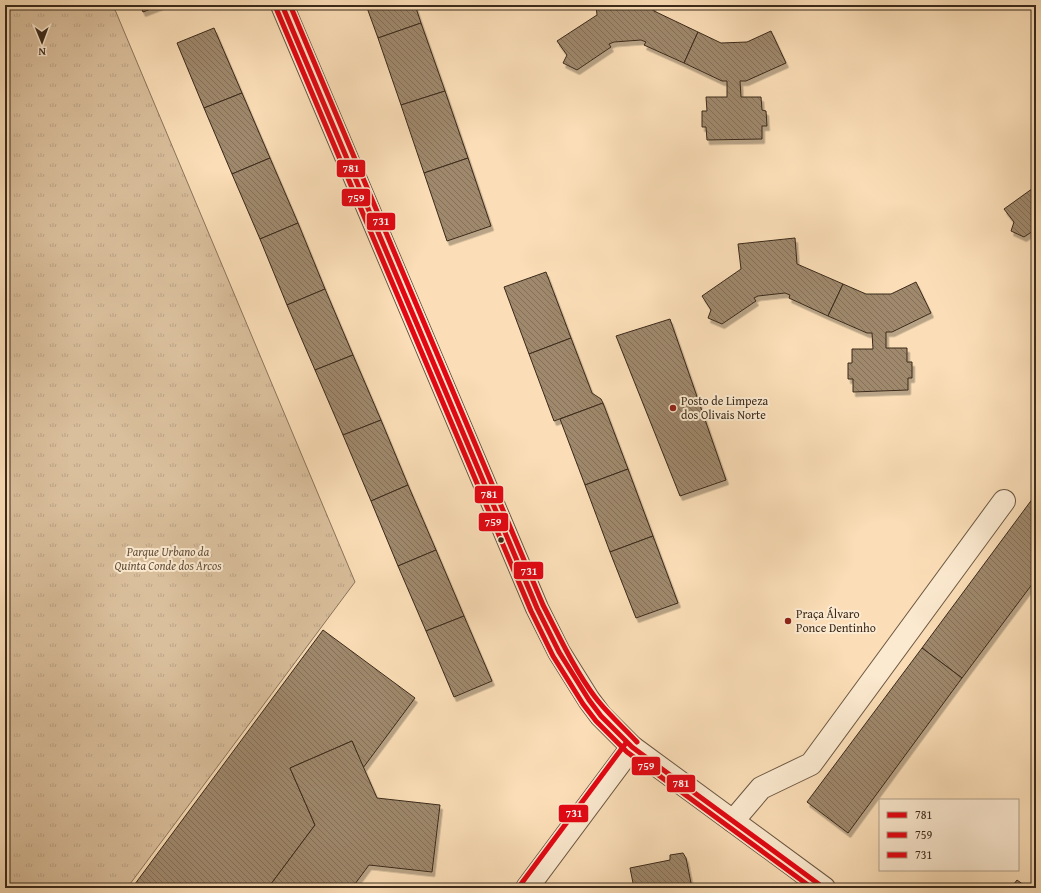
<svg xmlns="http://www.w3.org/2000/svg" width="1041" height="893" font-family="'Gentium Book Plus',serif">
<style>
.park{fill:url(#park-tufts);stroke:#8a745c}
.building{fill:url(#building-back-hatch);stroke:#3b2a1b;filter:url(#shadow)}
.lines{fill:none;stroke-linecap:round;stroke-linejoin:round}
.minor-casing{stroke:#6b5742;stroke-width:24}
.minor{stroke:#fcead0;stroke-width:22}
.bus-1-casing{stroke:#fcead0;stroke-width:8}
.bus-2-casing{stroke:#fcead0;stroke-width:8}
.bus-3-casing{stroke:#fcead0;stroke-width:8}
.bus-1{stroke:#e30613;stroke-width:5}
.bus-2{stroke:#e30613;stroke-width:5}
.bus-3{stroke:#e30613;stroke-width:5}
.poi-dot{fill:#8f2418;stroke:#fcead0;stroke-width:1.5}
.bus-dot{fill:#3b2a1b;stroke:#fcead0;stroke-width:1.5}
.labels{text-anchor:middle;stroke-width:4;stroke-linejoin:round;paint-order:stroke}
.poi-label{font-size:12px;fill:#3b2a1b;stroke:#fcead0;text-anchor:start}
.park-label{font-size:12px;font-style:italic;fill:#634f3b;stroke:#fcead0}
.line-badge{stroke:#fcead0;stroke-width:1.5}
.badge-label{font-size:11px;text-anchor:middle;font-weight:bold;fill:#fff}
</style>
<defs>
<pattern id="park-tufts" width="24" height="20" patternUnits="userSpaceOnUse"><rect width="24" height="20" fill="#dabf9c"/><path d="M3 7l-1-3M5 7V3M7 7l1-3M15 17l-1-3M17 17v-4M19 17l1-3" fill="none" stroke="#bca486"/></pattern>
<pattern id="building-back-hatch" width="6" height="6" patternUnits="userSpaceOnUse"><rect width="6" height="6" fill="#9f886c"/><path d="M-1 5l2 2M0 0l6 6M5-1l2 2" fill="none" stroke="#836f58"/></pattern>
<filter id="shadow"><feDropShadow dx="2.5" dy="4.5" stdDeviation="0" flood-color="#0004"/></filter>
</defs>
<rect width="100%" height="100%" fill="#fbdeb7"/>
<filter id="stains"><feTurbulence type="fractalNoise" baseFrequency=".005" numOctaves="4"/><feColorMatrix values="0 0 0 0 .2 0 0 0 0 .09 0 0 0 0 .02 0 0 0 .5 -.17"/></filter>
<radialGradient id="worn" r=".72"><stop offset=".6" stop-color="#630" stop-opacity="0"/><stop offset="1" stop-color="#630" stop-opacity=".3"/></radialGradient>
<!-- park -->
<path class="park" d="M5 5H113L355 582 127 888H5Z"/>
<!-- building -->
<g class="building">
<path d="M140 5H161L143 12Z"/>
<path d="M366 5H415L421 23 378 38Z"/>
<path d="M596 5H653L654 11 698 32 684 63 644 45 646 42 641 40 614 42 609 44 611 47 577 70 563 63 567 55 557 41 597 15Z"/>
<path d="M421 23 445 91 401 105 378 38Z"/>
<path d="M214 28 242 93 204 108 177 43Z"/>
<path d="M771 31 786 63 746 81H740L741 97H761L762 110 766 111 767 126H762V139L707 140 706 127H702V111H707L706 97H727V81H722L684 63 698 32 721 43 747 42Z"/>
<path d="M445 91 468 158 424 173 401 105Z"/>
<path d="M242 93 270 158 232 174 204 108Z"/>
<path d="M270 158 298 223 260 239 232 174Z"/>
<path d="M468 158 491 226 447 241 424 173Z"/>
<path d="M1036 186V229L1024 237 1011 231 1014 222 1004 209Z"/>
<path d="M298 223 325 289 287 305 260 239Z"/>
<path d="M795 238 797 264 843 284 828 316 789 298 790 295 785 293 758 296 754 298 756 301 722 324 708 318 711 310 702 296 741 269 738 244Z"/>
<path d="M546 272 571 338 529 354 504 287Z"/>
<path d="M916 282 931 313 892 332H886V348H907V362H912V378H908V390L853 392V379H848V363H852V349H873L872 333H867L828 316 843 284 866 294H891Z"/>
<path d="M325 289 353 355 315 370 287 305Z"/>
<path d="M670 319 726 480 680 496 616 336Z"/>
<path d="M571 338 592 393 601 399 603 403 554 421 529 354Z"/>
<path d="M353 355 381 420 343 435 315 370Z"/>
<path d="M603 403 628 469 585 485 560 419Z"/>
<path d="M381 420 408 485 371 501 343 435Z"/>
<path d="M628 469 653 536 610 552 585 485Z"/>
<path d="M408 485 436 550 398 566 371 501Z"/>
<path d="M1036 494V579L962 678 922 648Z"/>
<path d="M653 536 678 603 636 618 610 552Z"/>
<path d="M436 550 464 616 426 631 398 566Z"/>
<path d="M464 616 492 681 454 697 426 631Z"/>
<path d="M323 630 415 698 363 768 352 741 290 768 315 825 268 888H132Z"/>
<path d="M922 648 962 678 848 833 807 802Z"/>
<path d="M352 741 377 798 440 805 432 872 369 865 352 888H268L315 825 290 768Z"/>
<path d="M683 853 686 858 692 888H634L630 868 670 860V855Z"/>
<path d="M1017 880 1028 888H1011Z"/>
</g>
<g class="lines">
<!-- minor casing -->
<g class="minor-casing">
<g id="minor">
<path d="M282 5 537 608 559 652 589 700 601 716 632 747 824 888"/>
<path d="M733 821 761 788 811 764 1004 501"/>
<path d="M527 888 632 747"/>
</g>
</g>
<!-- minor -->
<use href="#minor" class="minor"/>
<!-- bus-1 casing -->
<g class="bus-1-casing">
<path id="bus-1" d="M282 5 537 608 559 652 589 700 601 716 632 747 824 888"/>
</g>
<!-- bus-2 casing -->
<g class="bus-2-casing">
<path id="bus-2" d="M276 8 531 611 553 656 583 704 596 721 627 752 812 888"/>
</g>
<!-- bus-3 casing -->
<g class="bus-3-casing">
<g id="bus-3">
<path d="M290 5 543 605C559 636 574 669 595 697 607 713 623 727 637 742"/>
<path d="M521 884 626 743"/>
</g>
</g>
<!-- bus-1 -->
<use href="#bus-1" class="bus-1"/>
<!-- bus-2 -->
<use href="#bus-2" class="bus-2"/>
<!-- bus-3 -->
<use href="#bus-3" class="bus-3"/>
</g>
<!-- markers -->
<g class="poi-dot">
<circle cx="673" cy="408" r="4"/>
<circle cx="788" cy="621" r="4"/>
</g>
<circle class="bus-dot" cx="501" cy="540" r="3.5"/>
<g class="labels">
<!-- poi labels -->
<g class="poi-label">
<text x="681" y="405">Posto de Limpeza<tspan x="681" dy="14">dos Olivais Norte</tspan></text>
<text x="796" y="618">Praça Álvaro<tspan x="796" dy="14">Ponce Dentinho</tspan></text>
</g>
<!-- park labels -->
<g class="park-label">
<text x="168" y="556">Parque Urbano da<tspan x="168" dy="14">Quinta Conde dos Arcos</tspan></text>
</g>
</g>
<g class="line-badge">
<rect x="336" y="159" width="30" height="19" rx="4" fill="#e30613"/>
<rect x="341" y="188" width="30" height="19" rx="4" fill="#e30613"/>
<rect x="366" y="212" width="30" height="19" rx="4" fill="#e30613"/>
<rect x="474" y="485" width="30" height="19" rx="4" fill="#e30613"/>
<rect x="478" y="512" width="31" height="20" rx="4" fill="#e30613"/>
<rect x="513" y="561" width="31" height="19" rx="4" fill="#e30613"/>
<rect x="631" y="756" width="30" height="20" rx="4" fill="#e30613"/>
<rect x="666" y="774" width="30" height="19" rx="4" fill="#e30613"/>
<rect x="558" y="804" width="31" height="19" rx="4" fill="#e30613"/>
</g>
<g class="badge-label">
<text x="351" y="172">781</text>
<text x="356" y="202">759</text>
<text x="381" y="225">731</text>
<text x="489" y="498">781</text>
<text x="493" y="526">759</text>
<text x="529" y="575">731</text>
<text x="646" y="770">759</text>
<text x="681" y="787">781</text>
<text x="574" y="817">731</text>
</g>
<!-- margin -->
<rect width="1041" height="893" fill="none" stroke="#fbdeb7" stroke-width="20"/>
<rect x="6" y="6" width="1029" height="881" fill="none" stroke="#3b2a1b" stroke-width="2"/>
<rect x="10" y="10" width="1021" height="873" fill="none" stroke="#3b2a1b"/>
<!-- legend -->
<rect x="879" y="799" width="140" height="72" fill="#fcead0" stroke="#af9d88"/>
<rect x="887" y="812" width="20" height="6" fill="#e30613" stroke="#af9d88"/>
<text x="915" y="819" font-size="12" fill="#3b2a1b">781</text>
<rect x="887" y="832" width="20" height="6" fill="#e30613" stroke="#af9d88"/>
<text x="915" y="839" font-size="12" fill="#3b2a1b">759</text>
<rect x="887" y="852" width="20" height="6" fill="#e30613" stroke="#af9d88"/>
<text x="915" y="859" font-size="12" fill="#3b2a1b">731</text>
<!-- north arrow -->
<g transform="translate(42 42) rotate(179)" stroke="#fcead0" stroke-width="3" paint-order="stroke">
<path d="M0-3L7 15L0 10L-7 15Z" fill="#3b2a1b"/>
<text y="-6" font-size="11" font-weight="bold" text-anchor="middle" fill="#3b2a1b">N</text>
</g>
<rect width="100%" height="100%" filter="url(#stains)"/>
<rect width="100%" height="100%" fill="url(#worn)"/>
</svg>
